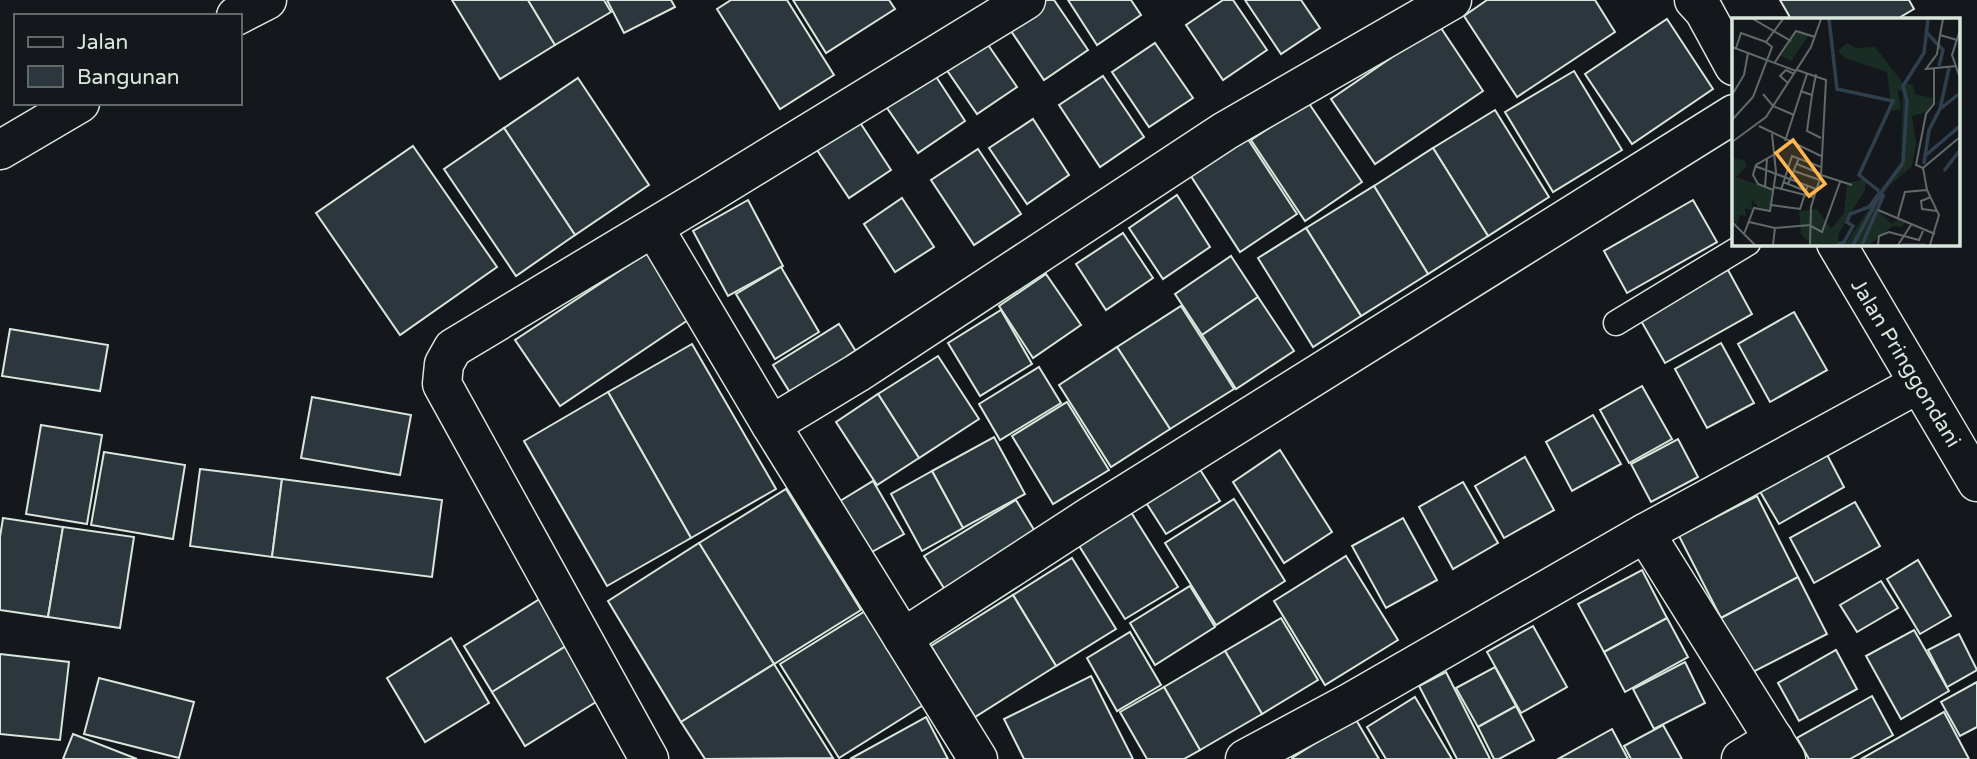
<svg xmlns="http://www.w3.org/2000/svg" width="1977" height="759" font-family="'Varela Round',sans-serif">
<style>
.building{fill:#2c363c;stroke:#d8e6dc;stroke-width:2}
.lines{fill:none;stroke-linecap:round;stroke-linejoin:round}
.service-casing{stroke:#d8e6dc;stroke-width:27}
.minor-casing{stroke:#d8e6dc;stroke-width:41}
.service{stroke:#14181c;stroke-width:24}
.minor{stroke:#14181c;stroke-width:38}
.labels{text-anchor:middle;stroke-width:5;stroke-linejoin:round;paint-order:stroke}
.street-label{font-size:21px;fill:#d8e6dc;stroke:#14181c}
.inset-river{fill:none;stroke:#2f3f4d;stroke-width:3.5}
.inset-road{fill:none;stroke:#626a69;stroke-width:2}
.view{fill:#ffb74d;fill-opacity:0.15;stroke:#ffb74d;stroke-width:3.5}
.inset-edge{fill:none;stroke:#d8e6dc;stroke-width:3.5}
</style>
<rect width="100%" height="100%" fill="#14181c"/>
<!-- building -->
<g class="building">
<path d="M452 0H528L555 45 500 79Z"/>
<path d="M528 0H604L611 12 555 45Z"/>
<path d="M607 0H671L675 7 624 33Z"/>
<path d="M731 0H787L834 75 780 109 717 9Z"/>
<path d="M793 0H889L895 9 826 53Z"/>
<path d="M1044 0H1054L1088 50 1044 80 1007 25Z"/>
<path d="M1068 0H1131L1141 15 1097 45Z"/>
<path d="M1223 0H1233L1267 50 1223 80 1186 25Z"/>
<path d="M1245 0H1301L1320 28 1281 54Z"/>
<path d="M1487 0H1595L1615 32 1517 97 1464 16Z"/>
<path d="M1780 0H1909L1914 9 1897 19H1791Z"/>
<path d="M1667 19 1713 89 1632 144 1585 74Z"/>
<path d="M1439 25 1483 91 1375 164 1331 99Z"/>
<path d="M984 39 1017 87 977 114 944 66Z"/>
<path d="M1155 43 1193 98 1149 127 1112 72Z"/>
<path d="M1574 71 1622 150 1553 192 1505 112Z"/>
<path d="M933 72 965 121 918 153 885 105Z"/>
<path d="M1103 76 1144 137 1100 167 1059 105Z"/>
<path d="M578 78 649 185 575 235 504 128Z"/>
<path d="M1308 102 1362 182 1305 221 1251 140Z"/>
<path d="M1495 110 1549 197 1488 236 1433 148Z"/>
<path d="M1033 119 1069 175 1027 204 989 148Z"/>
<path d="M859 121 891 170 849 198 817 150Z"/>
<path d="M504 128 575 235 516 276 444 169Z"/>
<path d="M1242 130 1297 214 1240 252 1185 167Z"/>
<path d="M413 146 497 267 400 335 316 213Z"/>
<path d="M1433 148 1488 236 1428 274 1374 186Z"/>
<path d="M978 149 1021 214 974 245 931 180Z"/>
<path d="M1374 186 1428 274 1361 316 1306 228Z"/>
<path d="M1177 195 1210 247 1163 279 1129 228Z"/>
<path d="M902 198 934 247 895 272 864 224Z"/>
<path d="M748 200 783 266 728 296 693 231Z"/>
<path d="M1693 200 1717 242 1627 293 1604 251Z"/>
<path d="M1306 228 1361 316 1313 347 1258 258Z"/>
<path d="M1123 233 1153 278 1106 310 1076 264Z"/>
<path d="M648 252 691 318 560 406 515 340Z"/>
<path d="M1231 256 1258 297 1202 335 1175 294Z"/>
<path d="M781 267 819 332 775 359 736 294Z"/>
<path d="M1728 270 1752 314 1665 363 1640 319Z"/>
<path d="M1046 274 1081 325 1033 358 999 306Z"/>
<path d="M1258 297 1294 351 1236 389 1202 335Z"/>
<path d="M1181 306 1234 389 1170 429 1117 347Z"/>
<path d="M1001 310 1032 364 980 396 948 343Z"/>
<path d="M1794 312 1827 370 1770 402 1738 344Z"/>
<path d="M839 324 860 358 794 399 773 365Z"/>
<path d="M10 329 108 345 100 391 2 376Z"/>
<path d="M1721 343 1754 403 1707 428 1675 369Z"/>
<path d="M692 344 776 489 691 538 608 392Z"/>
<path d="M1117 347 1170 429 1111 467 1059 385Z"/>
<path d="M938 356 979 419 919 458 878 394Z"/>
<path d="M1039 367 1061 403 1000 440 979 404Z"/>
<path d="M1642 386 1672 439 1629 463 1600 410Z"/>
<path d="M608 392 691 538 607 586 524 441Z"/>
<path d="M878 394 919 458 877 485 836 422Z"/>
<path d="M312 397 411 415 400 475 301 458Z"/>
<path d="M1067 402 1109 470 1053 504 1012 436Z"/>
<path d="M1593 415 1621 464 1572 491 1546 442Z"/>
<path d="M41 425 102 435 87 524 26 514Z"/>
<path d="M994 437 1025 494 963 528 932 471Z"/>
<path d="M1678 439 1698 477 1651 502 1631 464Z"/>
<path d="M1822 445 1844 487 1779 524 1755 483Z"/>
<path d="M1280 450 1332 532 1284 563 1233 482Z"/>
<path d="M104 452 185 465 173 539 91 525Z"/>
<path d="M1192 457 1220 501 1166 534 1138 490Z"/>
<path d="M1525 457 1554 510 1504 538 1475 486Z"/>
<path d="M200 469 282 479 272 557 190 546Z"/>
<path d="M932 471 963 528 922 551 891 494Z"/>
<path d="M282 479 442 500 432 577 272 557Z"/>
<path d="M873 481 904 534 870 553 840 501Z"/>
<path d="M1463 482 1498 543 1453 569 1419 507Z"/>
<path d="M786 489 861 610 774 664 699 543Z"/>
<path d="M1757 496 1798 577 1721 618 1679 536Z"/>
<path d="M1234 499 1285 581 1216 625 1165 543Z"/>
<path d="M1016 500 1042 543 950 598 924 556Z"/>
<path d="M1855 502 1880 546 1814 583 1790 538Z"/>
<path d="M1129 509 1178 587 1125 619 1076 541Z"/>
<path d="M3 518 63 527 48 617 0 610V537Z"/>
<path d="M1403 518 1437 580 1386 608 1352 546Z"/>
<path d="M63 527 134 537 120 628 48 617Z"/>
<path d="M699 543 774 664 681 722 608 601Z"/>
<path d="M1346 556 1398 640 1325 685 1274 601Z"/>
<path d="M1072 558 1116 629 1056 666 1013 595Z"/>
<path d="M1918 560 1951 616 1920 634 1887 579Z"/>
<path d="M1642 570 1667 618 1604 652 1578 604Z"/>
<path d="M1798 577 1827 634 1749 674 1721 618Z"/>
<path d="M1881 581 1898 608 1857 632 1840 605Z"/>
<path d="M1190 586 1215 627 1155 665 1130 623Z"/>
<path d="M1013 595 1056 666 975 717 931 646Z"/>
<path d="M543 597 571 643 492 692 464 646Z"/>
<path d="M867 610 925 704 839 758 780 664Z"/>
<path d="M1281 618 1318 680 1262 714 1225 651Z"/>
<path d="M1667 618 1688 657 1625 692 1604 652Z"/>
<path d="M1533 626 1567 687 1521 713 1487 652Z"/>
<path d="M1914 630 1949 691 1901 719 1866 656Z"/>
<path d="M1130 632 1161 685 1117 711 1087 658Z"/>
<path d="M1959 634 1977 670 1947 687 1928 650Z"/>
<path d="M451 638 489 703 425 742 387 678Z"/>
<path d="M571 643 604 697 525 746 492 692Z"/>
<path d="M1836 650 1857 689 1799 721 1778 683Z"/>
<path d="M1225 651 1262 714 1200 750 1164 687Z"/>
<path d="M0 654 69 662 60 740 0 734Z"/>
<path d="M1685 662 1705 703 1654 729 1633 689Z"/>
<path d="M774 664 833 758 705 759 681 722Z"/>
<path d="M1495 667 1516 706 1478 727 1456 688Z"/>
<path d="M1446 672 1490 759H1457L1419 686Z"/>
<path d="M1091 676 1133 759H1024L1004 719Z"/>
<path d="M99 678 194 702 179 758 84 734Z"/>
<path d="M1977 682V727L1960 736 1941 702Z"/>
<path d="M1164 687 1200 750 1184 759H1147L1120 712Z"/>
<path d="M1872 696 1893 735 1850 759H1809L1797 738Z"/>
<path d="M1415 697 1452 759H1386L1367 727Z"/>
<path d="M1516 706 1534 740 1499 759H1494L1478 727Z"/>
<path d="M1944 712 1969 759H1861Z"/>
<path d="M926 717 948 759H850Z"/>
<path d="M1355 718 1379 759H1293L1292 758Z"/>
<path d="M1663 725 1682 759H1631L1624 746Z"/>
<path d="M1612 729 1628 759H1558Z"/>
<path d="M73 734 137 759H63Z"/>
</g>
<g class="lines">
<!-- service casing -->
<g class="service-casing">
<path id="service" d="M1616 323 1748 243"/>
</g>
<!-- minor casing -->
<g class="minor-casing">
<g id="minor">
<path d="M1694 0 1704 11 1734 66"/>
<path d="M236 16 267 0"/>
<path d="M0 150 80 103"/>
<path d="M654 228 771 425 978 759"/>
<path d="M1836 243 1977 482"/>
<path d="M771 425 857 373 1225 131 1452 0"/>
<path d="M1645 533 1786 759"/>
<path d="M903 638 1089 517 1734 114"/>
<path d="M649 759 442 384 444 364 453 348 709 194 1026 0"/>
<path d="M1245 759 1351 702 1645 533 1918 384"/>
<path d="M1741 759 1774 739"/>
</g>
</g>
<!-- service -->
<use href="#service" class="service"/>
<!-- minor -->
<use href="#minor" class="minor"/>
</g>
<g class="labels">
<!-- street labels -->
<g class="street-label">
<text transform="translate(1906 363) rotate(59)" y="7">Jalan Pringgondani</text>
</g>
</g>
<!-- overview -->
<g transform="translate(1732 18)">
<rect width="228" height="228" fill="#14181c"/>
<path d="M65 13 76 18 59 43 49 38ZM115 25 124 30 143 29 170 64 181 67 183 76 200 80 201 85 195 94 180 98 184 125 180 148 158 167 142 190 160 206 167 201 174 203 170 209 161 208 137 227H80L69 216 67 193 85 191 99 211 112 195 115 165 133 161V172L107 215 106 223 115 224 169 143 171 73 165 72 169 91 160 93 155 54 113 40 106 33ZM0 136 3 141 12 142 15 148 4 159 41 172 37 193 26 189 19 180 21 193 13 190 14 198 8 197 5 206 0 201Z" fill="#1a2d24"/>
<path class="inset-river" d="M97 1 105 71 161 83 127 157 147 173M195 15 211 32 207 48M208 91 217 50M193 138 197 112 208 91 227 76M192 146 193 138 228 108M212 153 228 132M105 227 112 224 121 208 115 204 118 196 137 189 148 174M121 227 150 173 171 145 175 83 171 68 192 35 196 1M130 227 152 176M170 227H193"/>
<path class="inset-road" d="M21 1 59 23M211 1 208 17 225 22M228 12 220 37 228 60M208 17 205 36 194 51 224 48M0 29 64 53M4 30 9 15 34 24M43 44 64 13 83 19M65 52 94 62 89 157 79 189 78 227M56 65 48 58 54 52 62 56M68 73 80 77 75 113 89 120M31 76 41 88 62 97M0 77 12 57 16 35M80 77 84 56M0 102 21 79 40 29 34 24 51 1M27 108 89 138M53 123 75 56M0 124 34 99 79 29 89 1M65 146 89 156M23 148 84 171M191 150 184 147 194 96 202 86V51M62 153 88 162M89 157 120 167M51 164 74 173M56 166 67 140M33 169 35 141M42 169 81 179M41 172 26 166 21 157 24 147 43 136M49 172 60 138 89 149M199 179 189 183 190 191 205 193M39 187 68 191 76 167M146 192 203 216M166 199 173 174 195 172M0 204 23 227M17 204 43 210 41 227M79 208 90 214 108 164M43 210 79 207M12 216 22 190 38 193 44 154 40 116M146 227 147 218 157 214 187 222 191 213M166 227 179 207M198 227 207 197 195 172 191 150 228 119"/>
<path class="view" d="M61 122 93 166 77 178 44 135Z"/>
<rect width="228" height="228" class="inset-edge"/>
</g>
<!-- legend -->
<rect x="14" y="14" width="228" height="91" fill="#14181c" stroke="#626a69" stroke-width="2"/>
<rect x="28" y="37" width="35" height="10" fill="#14181c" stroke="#626a69" stroke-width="2"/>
<text x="77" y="49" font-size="21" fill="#d8e6dc">Jalan</text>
<rect x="28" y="66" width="35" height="21" fill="#2c363c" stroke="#626a69" stroke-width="2"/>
<text x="77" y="84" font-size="21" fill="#d8e6dc">Bangunan</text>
</svg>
